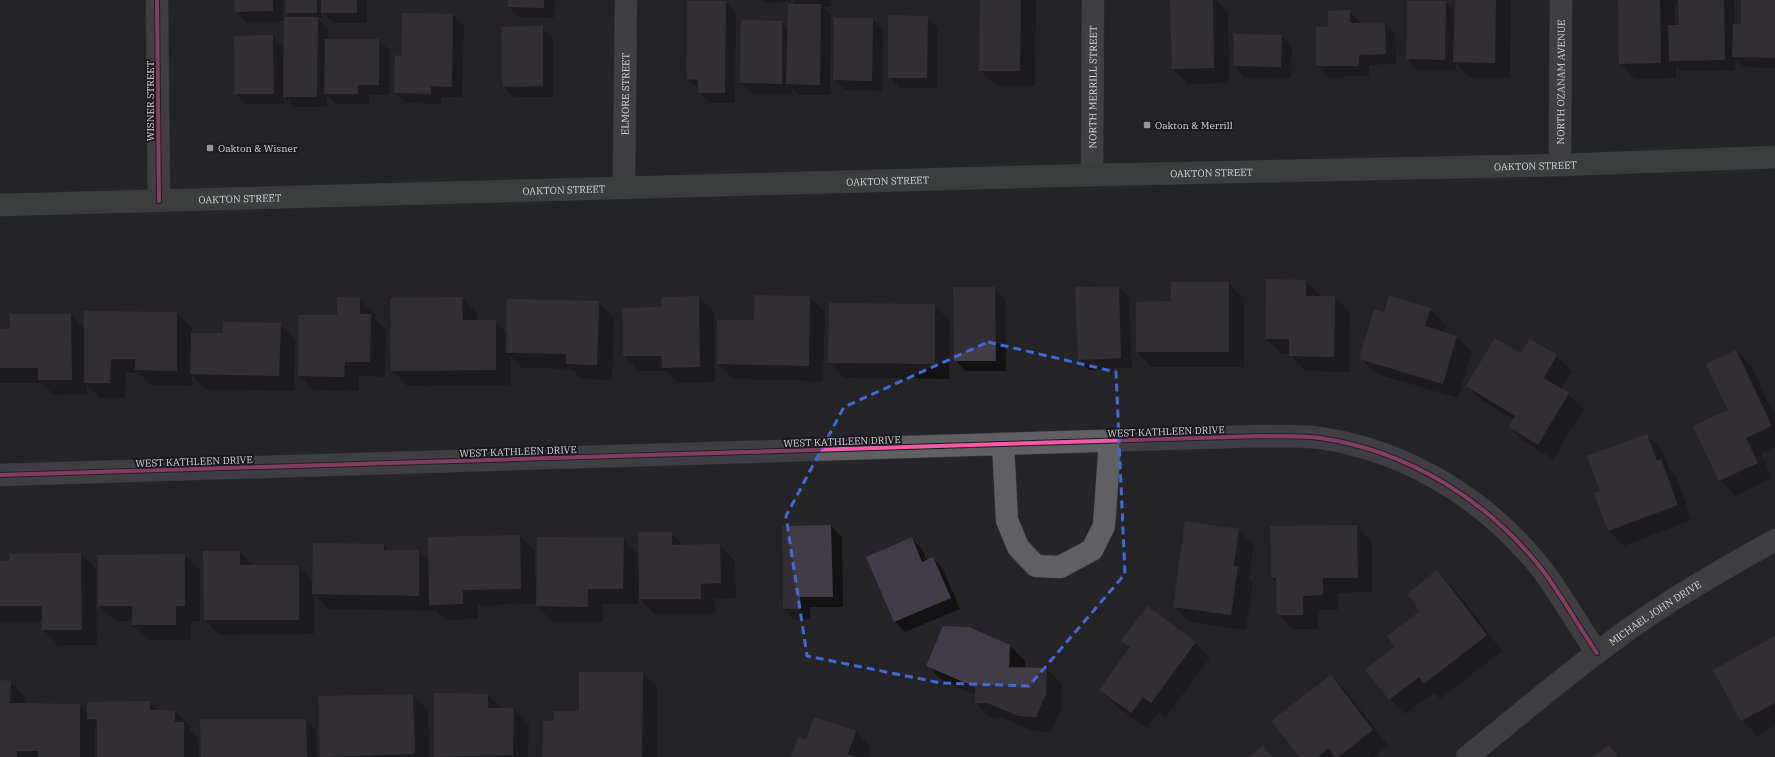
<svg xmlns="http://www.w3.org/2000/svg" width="1775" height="757" font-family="'IBM Plex Serif',serif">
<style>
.shadow{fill:#0007}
.building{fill:#413c46}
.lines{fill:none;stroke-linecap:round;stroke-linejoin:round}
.minor-casing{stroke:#424144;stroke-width:23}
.major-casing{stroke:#424144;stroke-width:23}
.minor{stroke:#606062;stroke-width:22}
.major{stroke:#5a5c5a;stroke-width:22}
.cycleway-casing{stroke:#1b1a1e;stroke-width:6}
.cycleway{stroke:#f35aa7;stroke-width:4}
.marked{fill:none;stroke:#4269d8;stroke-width:3;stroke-dasharray:8 5;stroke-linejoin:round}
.poi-dot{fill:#979699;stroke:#1b1a1e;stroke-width:1.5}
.labels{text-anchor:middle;stroke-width:4;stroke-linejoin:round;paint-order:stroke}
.street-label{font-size:10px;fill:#d5d4d7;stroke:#1b1a1e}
.poi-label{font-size:10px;fill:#d5d4d7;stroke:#1b1a1e;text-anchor:start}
</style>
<rect width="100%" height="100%" fill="#252427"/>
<!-- shadow -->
<g class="shadow">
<path d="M235 0H283V18H292L286 12 287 0H367V23H333L322 12V18H317L328 28V40H379L389 50V95H369V104H336L327 95V107H295L284 96V104H246L236 94 272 36 285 48V21L246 22 236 11Z"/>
<path d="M509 0H555L554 18 520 17 509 7Z"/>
<path d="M763 0H790V2L765 3Z"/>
<path d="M792 0H830V7H823L831 16 830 95H798L792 88V94L752 93 741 83 782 22 788 28 797 5Z"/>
<path d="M981 0H1036L1035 86 995 85 980 70Z"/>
<path d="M1171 0H1216L1228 12 1229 83 1188 84 1173 69Z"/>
<path d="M1456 0H1511L1510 78 1470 77 1456 63V70L1417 69 1407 59 1446 2 1455 12Z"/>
<path d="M1619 0H1677V3H1675V26H1680L1679 0H1734L1735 25H1742V0H1775V68L1744 67 1735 59V70L1681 71 1676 66V78L1635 79 1620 63Z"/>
<path d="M726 2 736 13 735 103H710L699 92V89L687 79Z"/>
<path d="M1349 11 1360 22V24L1385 23 1395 34 1396 64 1369 65V76L1328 77 1317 66Z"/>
<path d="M453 15 464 25 462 97H441V104L406 103 395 93 402 57Z"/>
<path d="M927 17 938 27 937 88H899L889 77Z"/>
<path d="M872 19 883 30 882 91 845 90 834 80Z"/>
<path d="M542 28 553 38 554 97H514L503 86Z"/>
<path d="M1281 36 1292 47 1291 78 1244 77 1234 66Z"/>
<path d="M1306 281 1321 296 1334 297 1350 312 1349 372 1305 371 1290 354H1282L1266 339Z"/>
<path d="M1228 283 1244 299V367H1152L1137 352V303L1172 302Z"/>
<path d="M1119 287 1129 298 1132 368 1089 370 1079 359Z"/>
<path d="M995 288 1005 299 1006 371H965L955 360Z"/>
<path d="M698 297 714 312 715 382 678 383 666 371H639L624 356 662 308Z"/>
<path d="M810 297 825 312 823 381 733 379 718 364 755 321Z"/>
<path d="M462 298 477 313V321H495L507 333 598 302 614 317 612 380 582 379 571 369 522 368 511 356V385L407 386 392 370Z"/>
<path d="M360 299 375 314V320L386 330 385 377 359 376V391L314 390 299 375 338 316Z"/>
<path d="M934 305 950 321 949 379 844 378 829 362Z"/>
<path d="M1430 309 1446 325 1443 333 1457 337 1472 352 1458 398 1376 374 1360 358 1384 313Z"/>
<path d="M85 312 177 313 192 328V334H223L280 324 295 340 294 391 206 389 192 375V386L151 385 139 373H126L125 398H100L87 384V394L54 395 42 383H0V330H11L71 315 85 329Z"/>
<path d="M1530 341 1557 356 1572 371 1561 389 1568 394 1584 409 1553 459 1525 442 1510 427 1514 420 1482 401 1467 386 1522 354Z"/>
<path d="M1736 351 1751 366 1775 417V447L1761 453 1772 478 1735 496 1720 480Z"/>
<path d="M1647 435 1662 450 1669 469 1676 476 1692 520 1624 546 1608 531 1601 491Z"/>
<path d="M831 526 842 537 843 607H810V619L794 620 784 609 783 527Z"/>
<path d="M1357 526 1372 542V592L1338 593V610H1318V629H1293L1278 614 1277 584 1272 578Z"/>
<path d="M1239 530 1254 545 1249 579 1253 583 1246 630 1189 622 1174 606Z"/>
<path d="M671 533 684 546 720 545 735 561 736 598 715 599 716 613 655 614 638 597V604H603V622L552 621 537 606V604L478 605V619L446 620 434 608 433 611 328 609 314 594V634L220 635 205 620 204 552H240L254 566H298L313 581 384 545 389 551H419L430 562 520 536 535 551V575H537L624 539 639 555Z"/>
<path d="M912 538 922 549 927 561 933 558 943 569 960 609 905 632 895 622 867 557Z"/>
<path d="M81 554 96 569 97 645H58L43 630V621L0 622V562Z"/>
<path d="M184 555 200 570V621H191V640H149L133 625V621H115L99 606Z"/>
<path d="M1437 572 1453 587 1502 651 1440 699 1434 693 1405 714 1390 699 1367 669 1396 647 1421 611Z"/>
<path d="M1775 638V726L1757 736 1742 720Z"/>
<path d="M1123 641 1195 642 1210 658 1166 717 1158 712 1147 728 1115 705 1100 690 1130 649Z"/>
<path d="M1010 646 1025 661V669H1047L1062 684 1061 709 1051 732 1034 731 1003 718 990 717 975 702V695L943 681 927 665Z"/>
<path d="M643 673 658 689 657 757H543L555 722 580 712Z"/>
<path d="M1331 676 1346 691 1388 745 1373 757H1301Z"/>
<path d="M0 681 10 682 26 697 25 704 80 705 88 714 150 702 159 711H174L190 726V730L198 739 199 757H98V728L95 725V757H0Z"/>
<path d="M435 694 488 695 502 709H514L529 724 528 757H435Z"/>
<path d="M413 695 428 710 429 757H321L319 697Z"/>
<path d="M815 718 856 732 871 747 868 757H792L807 741Z"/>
<path d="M306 720 316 730 317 757H202Z"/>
</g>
<!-- building -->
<g class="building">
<path d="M234 0H273V11L235 12Z"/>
<path d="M286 0H317V13H285Z"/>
<rect x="321" y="0" width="36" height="13"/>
<path d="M508 0H544V8L508 7Z"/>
<path d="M980 0H1021L1020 71H979Z"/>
<path d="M1170 0H1213L1214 68 1172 69Z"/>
<path d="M1455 0H1496L1495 63 1453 62Z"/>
<path d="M1618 0H1660L1661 63 1619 64Z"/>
<path d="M1678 0H1724L1725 60 1669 61 1668 25H1679Z"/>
<path d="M1741 0H1775V58L1732 57 1733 24H1741Z"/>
<path d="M687 1H726L725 93H698V80L686 79Z"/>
<path d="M1407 1H1446L1445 60 1406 59Z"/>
<path d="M788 4H821L820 85 786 84Z"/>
<path d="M1350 10V23L1385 22 1386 54 1359 55V66H1316V27H1328V11Z"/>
<path d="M402 13 453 14 452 87 431 86V94L394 93 395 55 401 56Z"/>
<path d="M888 15 928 16 927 78H888Z"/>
<path d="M284 17H318L317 97H283Z"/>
<path d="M834 18H873L872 81 833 80Z"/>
<path d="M741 20 782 21V84L740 83Z"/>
<path d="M543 26V86L502 87 501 27Z"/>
<path d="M1234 34 1282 35 1281 67 1233 66Z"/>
<path d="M273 35 274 94H235L234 36Z"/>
<path d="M325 39H379V85H358V94H324Z"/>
<path d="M1266 279 1306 280V296H1335L1334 357 1289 356V339H1265Z"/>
<path d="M1171 282H1229V352H1136V302L1171 301Z"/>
<path d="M1119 286 1121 358 1078 360 1075 287Z"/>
<path d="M953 287H995L996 361H954Z"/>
<path d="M755 295 810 296 809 366 717 364V320H754Z"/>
<path d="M699 296 700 367 662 368 661 356H623L622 308 661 307V297Z"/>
<path d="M1389 296 1431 308 1425 326 1457 336 1443 384 1359 359 1374 309 1384 312Z"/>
<path d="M337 297 360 298V314H371L370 362H345L344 377 298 376 299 315H337Z"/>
<path d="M462 297 463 320H496V370L391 371 390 298Z"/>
<path d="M507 299 599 301 597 365 566 364V354L506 353Z"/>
<path d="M829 303 935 304V364L828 363Z"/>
<path d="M84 311 177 312V371L135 370V359H111L110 383H84Z"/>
<path d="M10 314H71L72 380H38V368H0V329H10Z"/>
<path d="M223 322 281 323 279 376 190 374 191 333H223Z"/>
<path d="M1495 338 1521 353 1530 339 1557 355 1544 378 1569 393 1538 445 1509 427 1515 416 1466 386Z"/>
<path d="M1736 350 1772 426 1746 438 1758 463 1719 481 1693 426 1728 410 1706 364Z"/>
<path d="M1647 434 1657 461 1661 459 1678 505 1608 531 1594 493 1600 491 1587 456Z"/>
<path d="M1185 521 1239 529 1234 566H1238L1231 615 1173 607Z"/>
<path d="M831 525 833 597H800V609H783L782 526Z"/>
<path d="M1357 525 1358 578H1323V595L1303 596V615H1277L1276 578H1271L1270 526Z"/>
<path d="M638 532H672V545L720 544 721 583 701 584V599H639Z"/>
<path d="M520 535 521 589 463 590V604L429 605 428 537Z"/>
<path d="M537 537 624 538 623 589H588V607L536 606Z"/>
<path d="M912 537 922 562 933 557 951 598 894 622 866 557Z"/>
<path d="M313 543 384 544V550H419V596L312 594Z"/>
<path d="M203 551H240V565H299V620H204Z"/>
<path d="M81 553 82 630H42V606H0V561H10V554Z"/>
<path d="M185 554V606H176V625H132V606H98V555Z"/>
<path d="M1437 570 1487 635 1424 684 1419 677 1389 700 1365 669 1395 647 1387 636 1420 611 1407 594Z"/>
<path d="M1147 606 1196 642 1151 703 1143 697 1131 713 1099 690 1130 647 1121 641Z"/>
<path d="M943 626 969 627 1010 645 1009 667 1047 668 1046 694 1036 717 1018 716 987 703H974L975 687 926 666Z"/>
<path d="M1775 636V703L1741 721 1713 670Z"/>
<path d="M579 672H643L642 757H542L543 721H554V711H579Z"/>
<path d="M1331 675 1373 730 1338 757H1335L1329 748 1317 757H1300L1271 721Z"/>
<path d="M0 680 11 681 10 703 80 704V757H38V751H17V757H0Z"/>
<path d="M434 693 488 694V708H514L513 755 434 757Z"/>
<path d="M413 694 415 754 320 757 318 696Z"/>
<path d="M150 701V710H175V722H184V757H97V719H87V702Z"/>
<path d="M814 717 856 731 848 754 856 757H791L798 737 806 740Z"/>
<path d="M200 719H306L307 757H201Z"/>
<path d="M1609 745 1618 757H1593Z"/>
<path d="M1263 746 1273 757H1249Z"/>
</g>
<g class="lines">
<!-- minor casing -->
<g class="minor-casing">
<g id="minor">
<path d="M157 0 159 201"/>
<path id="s1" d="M1560 165 1561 0"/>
<path id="s2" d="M1092 175 1093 0"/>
<path id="s3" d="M624 187 626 0"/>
<path d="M1003 444 1007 520 1018 547 1036 566 1060 567 1092 550 1104 526 1110 441"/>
<path d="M0 475 1262 436C1281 437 1301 435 1320 438 1409 451 1489 501 1544 572 1563 598 1579 627 1597 653"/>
<path id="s4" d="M1467 757C1524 711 1581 662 1642 620 1684 591 1730 565 1775 540"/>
</g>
</g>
<!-- major casing -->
<g class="major-casing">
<g id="major">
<path id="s5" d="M0 205 1092 175 1560 165 1775 157"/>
</g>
</g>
<!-- minor -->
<use href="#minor" class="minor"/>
<!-- major -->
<use href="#major" class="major"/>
<!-- cycleway casing -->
<g class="cycleway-casing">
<g id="cycleway">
<path d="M157 0 159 201"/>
<path d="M0 475 1262 436C1281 437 1301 435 1320 438 1409 451 1489 501 1544 572 1563 598 1579 627 1597 653"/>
</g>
</g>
<!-- cycleway -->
<use href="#cycleway" class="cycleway"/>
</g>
<!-- marked area -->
<path d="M0 0H1775V757H0ZM988 342 1116 372 1125 574 1029 686 941 683 807 656 786 516 844 407Z" fill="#252427" fill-opacity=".55" fill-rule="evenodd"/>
<path class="marked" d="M988 342 1116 372 1125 574 1029 686 941 683 807 656 786 516 844 407Z"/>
<!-- markers -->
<g class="poi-dot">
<rect x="1143" y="121" width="8" height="8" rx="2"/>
<rect x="206" y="144" width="8" height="8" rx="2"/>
</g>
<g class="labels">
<!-- street labels -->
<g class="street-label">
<text dy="4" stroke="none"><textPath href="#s1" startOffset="83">NORTH OZANAM AVENUE</textPath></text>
<text dy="4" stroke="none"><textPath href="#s2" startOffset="88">NORTH MERRILL STREET</textPath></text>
<text dy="4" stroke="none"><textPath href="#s3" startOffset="93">ELMORE STREET</textPath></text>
<text transform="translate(150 101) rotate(-90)" y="4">WISNER STREET</text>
<text dy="4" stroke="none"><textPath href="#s5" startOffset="1536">OAKTON STREET</textPath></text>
<text dy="4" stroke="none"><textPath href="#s5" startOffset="1212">OAKTON STREET</textPath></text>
<text dy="4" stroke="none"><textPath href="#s5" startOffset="888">OAKTON STREET</textPath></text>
<text dy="4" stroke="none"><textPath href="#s5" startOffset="564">OAKTON STREET</textPath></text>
<text dy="4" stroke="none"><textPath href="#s5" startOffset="240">OAKTON STREET</textPath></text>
<text transform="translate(1166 431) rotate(-2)" y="4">WEST KATHLEEN DRIVE</text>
<text transform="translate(842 441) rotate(-2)" y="4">WEST KATHLEEN DRIVE</text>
<text transform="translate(518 451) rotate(-2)" y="4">WEST KATHLEEN DRIVE</text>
<text transform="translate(194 461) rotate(-2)" y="4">WEST KATHLEEN DRIVE</text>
<text dy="4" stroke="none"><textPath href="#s4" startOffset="237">MICHAEL JOHN DRIVE</textPath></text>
</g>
<!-- poi labels -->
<g class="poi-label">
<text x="1155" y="129">Oakton &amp; Merrill</text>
<text x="218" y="152">Oakton &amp; Wisner</text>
</g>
</g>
</svg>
